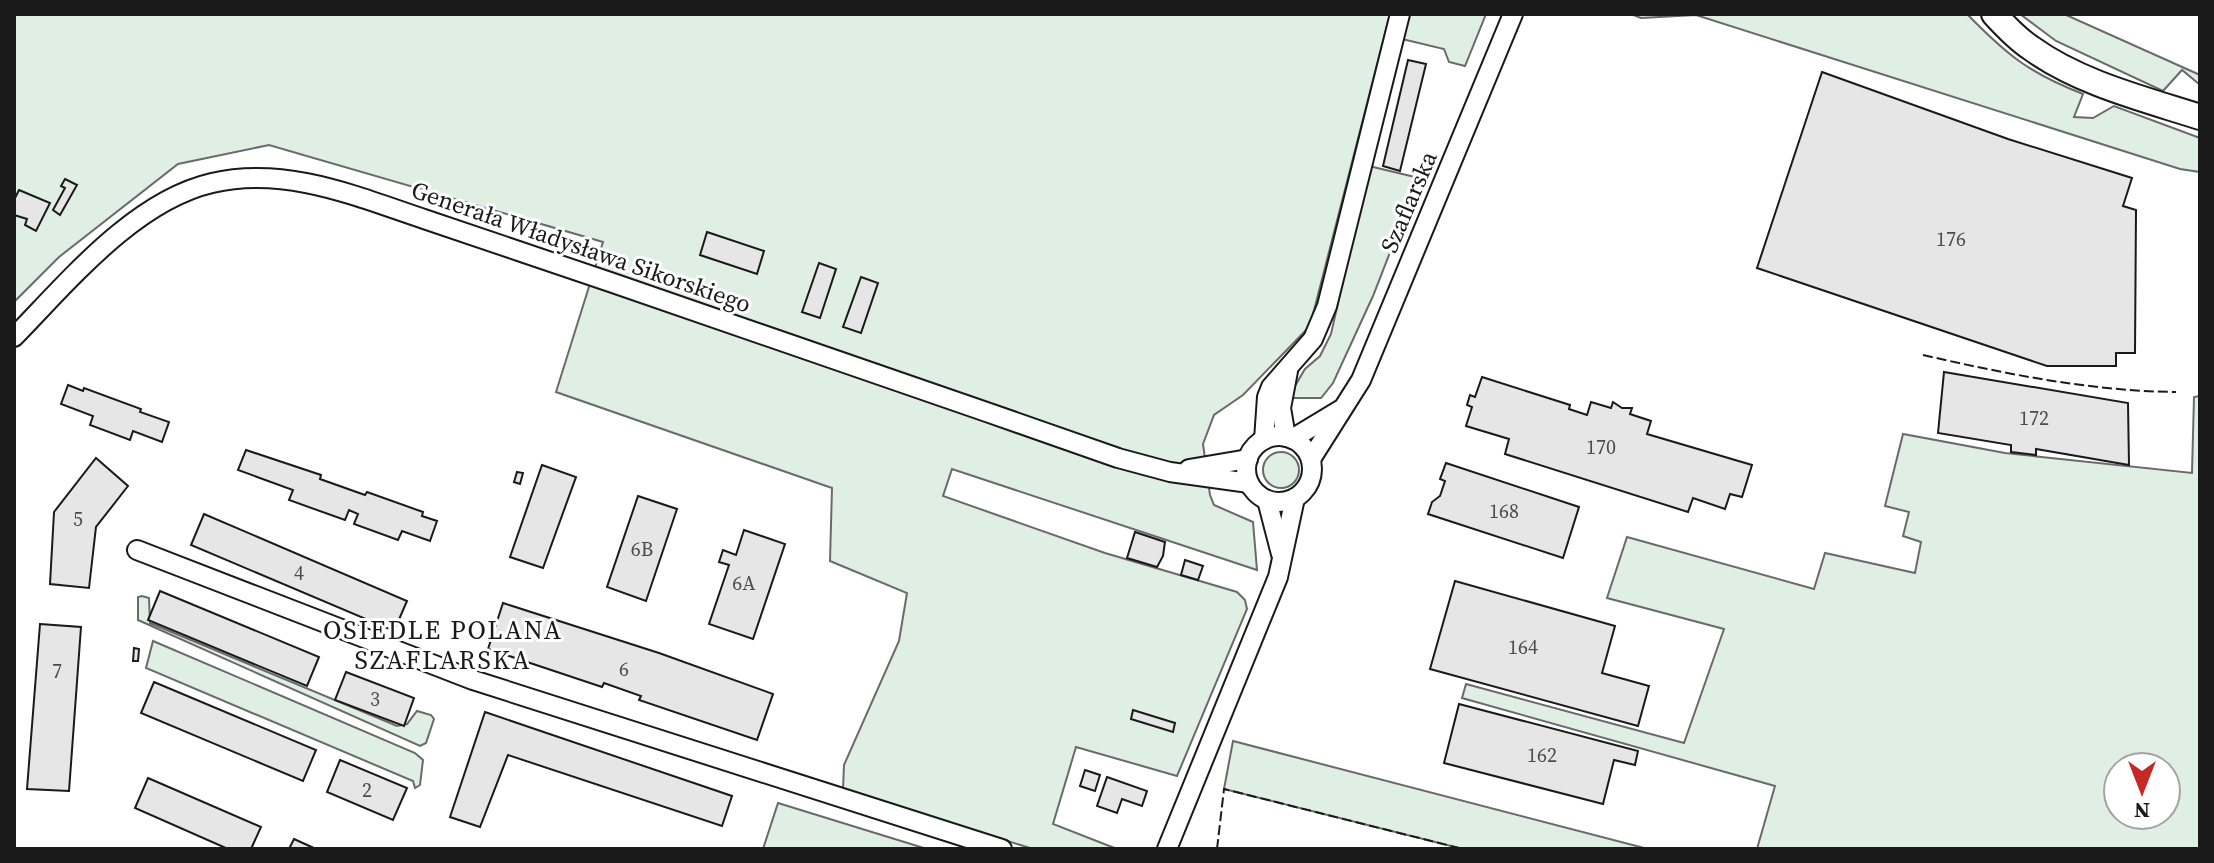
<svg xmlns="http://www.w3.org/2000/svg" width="2214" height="863" font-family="'Source Serif 4',serif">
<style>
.green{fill:#e0efe3;stroke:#6a6a6a;stroke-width:2;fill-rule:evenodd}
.building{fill:#e6e6e6;stroke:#1a1a1a;stroke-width:2}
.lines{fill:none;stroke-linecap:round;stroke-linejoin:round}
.minor-casing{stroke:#1a1a1a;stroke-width:22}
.major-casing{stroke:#1a1a1a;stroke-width:28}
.minor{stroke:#fff;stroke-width:18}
.major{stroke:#fff;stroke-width:24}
.fence{stroke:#1a1a1a;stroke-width:2;stroke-dasharray:10 4;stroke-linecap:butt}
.labels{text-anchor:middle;stroke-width:6;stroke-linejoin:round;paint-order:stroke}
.number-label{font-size:20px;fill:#4d4d4d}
.street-label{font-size:24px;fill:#1a1a1a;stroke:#fff}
.neighbourhood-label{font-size:26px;letter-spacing:2px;fill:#1a1a1a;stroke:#fff}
</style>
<rect width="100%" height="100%" fill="#fff"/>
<!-- green -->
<g class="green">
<path d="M14 14H1390L1310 326 1243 395 1214 415 1203 444 1210 495 1214 505 1253 522 1257 570 952 469 943 496 1105 553 1237 592 1245 600 1247 609 1177 776 1076 747 1053 824 1117 849H1033L843 789 844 765 899 641 907 593 830 561 832 488 556 392 603 242 269 145 178 164 59 257 14 302Z"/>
<path d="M1409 14H1486L1465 66 1449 62 1444 49 1402 39Z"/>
<path d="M1631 14H1967C2007 55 2029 73 2083 94L2074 117 2093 118 2114 106 2200 138V172L2180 169 1696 15 1641 18Z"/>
<path d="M2020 14H2064L2200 75V90L2199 84 2182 70 2163 91 2056 41Z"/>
<path d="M1369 166 1419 178 1373 296 1333 383 1321 398H1292L1295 386 1305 369 1320 356 1331 334Z"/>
<path d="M2200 396V849H1757L1775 786 1462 698 1466 684 1684 743 1724 629 1607 598 1627 537 1814 589 1825 553 1915 573 1921 542 1903 536 1909 512 1885 506 1903 434 2005 453 2192 473 2194 397ZM2118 767H2166V815H2118Z"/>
<circle cx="1281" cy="470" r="18"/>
<path d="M142 596 149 598 150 623 397 726 407 724 417 711 431 715 434 719 426 743 420 746 138 620V597Z"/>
<path d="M153 641 415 753 423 760 420 785 415 788 413 781 146 668Z"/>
<path d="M1233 741 1648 849H1463L1224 789Z"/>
<path d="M778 803 927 849H763Z"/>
</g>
<!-- building -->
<g class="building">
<path d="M1408 60 1426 64 1400 171 1383 166Z"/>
<path d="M1822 72 2008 139 2132 178 2123 206 2136 210 2135 353H2116V366H2047L1757 268Z"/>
<path d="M65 179 77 185 60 215 53 210 65 188 61 186Z"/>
<path d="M19 190 50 203 36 231 25 225 27 219 14 215V200Z"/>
<path d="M707 232 764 251 757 274 700 255Z"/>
<path d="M819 263 836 269 820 318 802 312Z"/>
<path d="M861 277 878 283 861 333 843 327Z"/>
<path d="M1944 372 2128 403 2129 465 2036 449V455L2011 452V445L1938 433Z"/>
<path d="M1482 377 1570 405 1569 409 1587 415 1591 402 1611 408 1613 402 1622 408H1632L1630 414 1651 421 1647 434 1752 465 1742 497 1730 494 1725 509 1693 498 1688 512 1505 454 1509 439 1466 426 1472 407 1467 405 1470 395 1475 397Z"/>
<path d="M68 385 83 391 84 388 141 409 140 412 169 422 162 442 133 431 130 440 90 425 93 416 61 404Z"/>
<path d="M246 450 321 475 320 479 365 495 367 492 423 512 422 516 437 521 430 541 402 531 398 540 354 524 358 514 349 510 345 520 289 500 293 490 238 470Z"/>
<path d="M96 458 128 486 96 527 89 588 50 584 54 512Z"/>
<path d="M1446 463 1579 507 1563 558 1428 514 1432 502 1440 496 1445 481 1440 479Z"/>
<path d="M542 465 576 477 543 568 510 557Z"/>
<path d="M517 472 523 473 520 484 514 482Z"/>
<path d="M638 496 677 509 646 601 607 587Z"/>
<path d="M204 514 407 601 394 631 191 545Z"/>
<path d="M744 530 785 544 753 639 709 624 729 565 719 562 723 550 736 555Z"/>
<path d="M1135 532 1165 542 1163 556 1157 567 1127 558Z"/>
<path d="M1185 560 1203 566 1198 580 1181 575Z"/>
<path d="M1455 581 1615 626 1602 673 1649 686 1638 726 1430 669Z"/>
<path d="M160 591 319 657 307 686 148 620Z"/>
<path d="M503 603 659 653 773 694 757 740 639 700 641 696 604 683 602 687 488 649Z"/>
<path d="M40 624 81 627 69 791 27 789Z"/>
<path d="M134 648 139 649 138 661H133Z"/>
<path d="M346 672 414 698 404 726 335 700Z"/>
<path d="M154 682 316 750 303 781 141 713Z"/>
<path d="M1459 704 1638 751 1635 765 1614 760 1603 804 1444 763Z"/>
<path d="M1133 710 1175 723 1173 732 1131 719Z"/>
<path d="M485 712 732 796 722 826 508 755 480 827 450 817Z"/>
<path d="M340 760 407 788 393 820 327 792Z"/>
<path d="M1085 770 1100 775 1095 791 1080 786Z"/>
<path d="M1107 777 1147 791 1142 806 1122 799 1117 813 1097 806Z"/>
<path d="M148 778 261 827 251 849H228L135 808Z"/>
<path d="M294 839 316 849H289Z"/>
</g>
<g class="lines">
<!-- minor casing -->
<g class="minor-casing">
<g id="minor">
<path d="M14 337C68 282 134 201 212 183 286 166 355 196 424 219 487 240 550 262 613 283 782 341 950 399 1118 458L1170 472 1249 483"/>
<circle cx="1279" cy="469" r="33"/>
<path d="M1286 437 1281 408 1288 371"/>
<path d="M1292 439 1340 410"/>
<path d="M1264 440 1267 397 1271 387 1313 339 1327 306 1400 14"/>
<path d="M1311 459 1361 380 1513 14"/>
<path d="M1189 469 1248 459"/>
<path d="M1267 500 1281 554"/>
<path d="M137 550 473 680 1002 849"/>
<path d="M1167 849 1278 577 1295 498"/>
</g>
</g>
<!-- major casing -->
<g class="major-casing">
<path id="major" d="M1994 14C2005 26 2017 39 2031 48 2079 83 2144 99 2200 117"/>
</g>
<!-- minor -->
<use href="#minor" class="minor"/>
<!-- major -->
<use href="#major" class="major"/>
<!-- fence -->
<g class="fence">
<path d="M1923 355C2006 374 2091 391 2176 392"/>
<path d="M1217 849 1224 789 1463 849"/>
</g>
</g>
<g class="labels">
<!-- number labels -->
<g class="number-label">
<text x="1951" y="246">176</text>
<text x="2034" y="425">172</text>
<text x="1601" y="454">170</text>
<text x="1504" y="518">168</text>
<text x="78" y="526">5</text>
<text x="642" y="556">6B</text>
<text x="299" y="580">4</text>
<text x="744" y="590">6A</text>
<text x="1523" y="654">164</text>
<text x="624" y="676">6</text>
<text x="57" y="678">7</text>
<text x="375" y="706">3</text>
<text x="1542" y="762">162</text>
<text x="367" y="797">2</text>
</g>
<!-- street labels -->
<g class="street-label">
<text transform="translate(1409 202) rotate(-67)" y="8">Szaflarska</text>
<text transform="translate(581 247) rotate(19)" y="8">Generała Władysława Sikorskiego</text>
</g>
<!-- neighbourhood labels -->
<g class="neighbourhood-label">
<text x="443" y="639">OSIEDLE POLANA<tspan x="443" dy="30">SZAFLARSKA</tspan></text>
</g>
</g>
<!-- border -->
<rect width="2214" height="863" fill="none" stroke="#1a1a1a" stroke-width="32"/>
<!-- north arrow -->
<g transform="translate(2142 791) rotate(180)"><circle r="38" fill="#ffffff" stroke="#a3a3a3" stroke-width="2"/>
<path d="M0-6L14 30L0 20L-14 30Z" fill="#c62828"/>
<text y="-12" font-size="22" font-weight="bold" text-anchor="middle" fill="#1a1a1a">N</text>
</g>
</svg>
